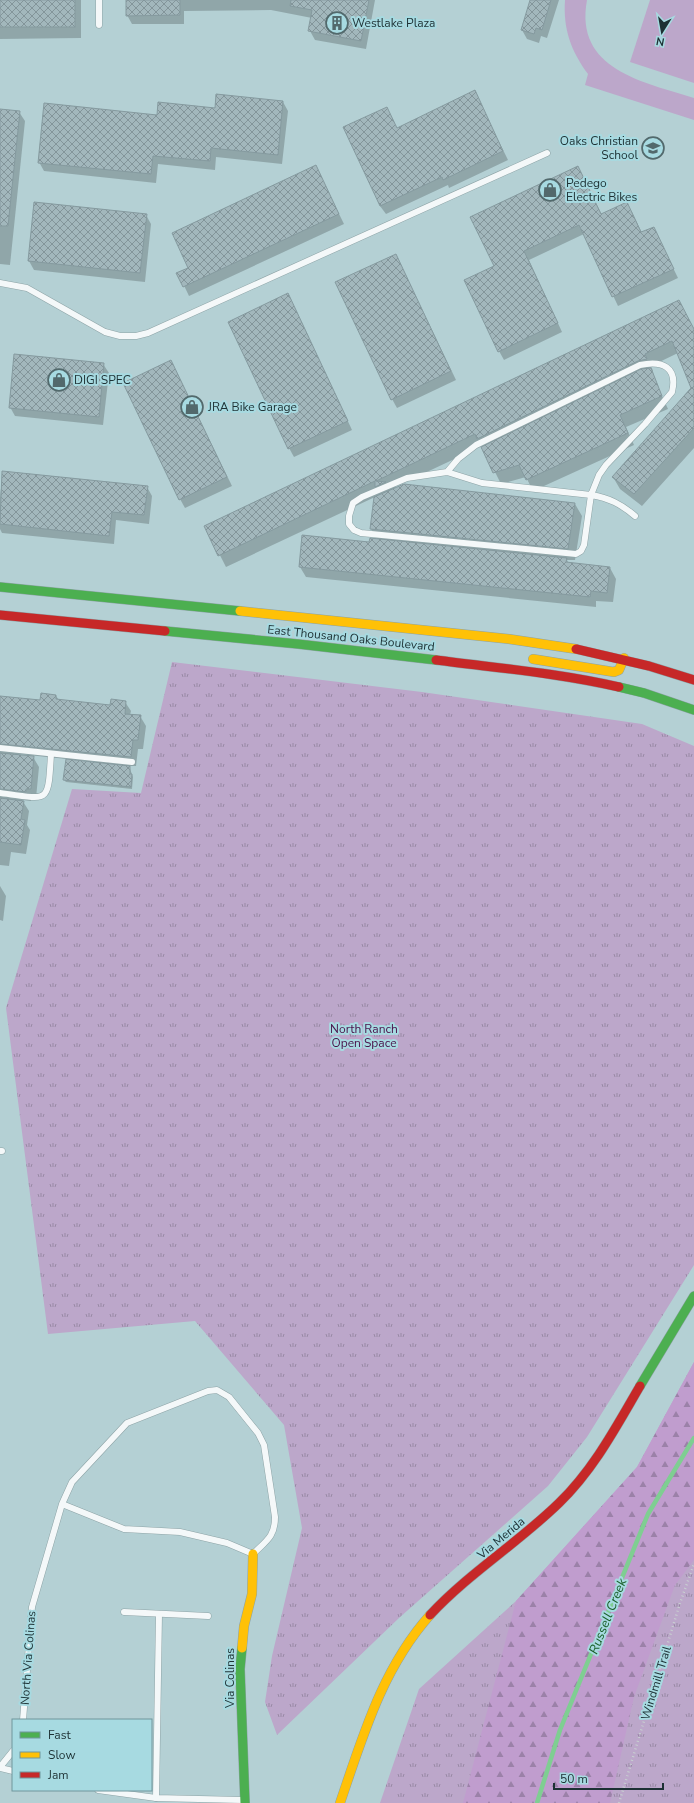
<svg xmlns="http://www.w3.org/2000/svg" width="694" height="1803" font-family="'Nunito Sans',sans-serif">
<style>
.grass{fill:url(#grass-tufts)}
.forest{fill:url(#forest-firs)}
.pitch{fill:#bca7ca}
.shadow{fill:#0003}
.lines{fill:none;stroke-linecap:round;stroke-linejoin:round}
.stream{stroke:#7fce92;stroke-width:4.5}
.building{fill:url(#building-cross-hatch);stroke:#859a9f}
.lane-casing{stroke:#8da3a6;stroke-width:7}
.fast-casing{stroke:#8da3a6;stroke-width:10}
.slow-casing{stroke:#8da3a6;stroke-width:10}
.jam-casing{stroke:#8da3a6;stroke-width:10}
.path{stroke:#c8d0d1;stroke-width:2.5;stroke-dasharray:1 3;stroke-linecap:butt}
.lane{stroke:#f4f8f9;stroke-width:6}
.fast{stroke:#4caf50;stroke-width:9}
.slow{stroke:#ffc107;stroke-width:9}
.jam{stroke:#c62828;stroke-width:9}
.labels{text-anchor:middle;stroke-width:4;stroke-linejoin:round;paint-order:stroke}
.poi-label{font-size:12px;fill:#1d3134;stroke:#a7dae1;text-anchor:start}
.street-label{font-size:12px;fill:#1d3134;stroke:#a7dae1}
.park-label{font-size:12px;fill:#49124a;stroke:#a7dae1}
.water-label{font-size:13px;font-style:italic;fill:#1a6029;stroke:#a7dae1}
</style>
<defs>
<pattern id="grass-tufts" width="24" height="20" patternUnits="userSpaceOnUse"><rect width="24" height="20" fill="#bca7ca"/><path d="M3 7l-1-3M5 7V3M7 7l1-3M15 17l-1-3M17 17v-4M19 17l1-3" fill="none" stroke="#9889a5"/></pattern>
<pattern id="forest-firs" width="22" height="20" patternUnits="userSpaceOnUse"><rect width="22" height="20" fill="#c09dce"/><path d="M5 1l3.5 6h-7zM16 11l3.5 6h-7z" fill="#9b81a8"/></pattern>
<pattern id="building-cross-hatch" width="8" height="8" patternUnits="userSpaceOnUse"><rect width="8" height="8" fill="#a2b7bc"/><path d="M0 0l8 8M0 8l8-8" fill="none" stroke="#83959a"/></pattern>
</defs>
<rect width="100%" height="100%" fill="#b4d0d4"/>
<!-- grass -->
<g class="grass">
<path d="M172 662 422 692 642 724 694 746V1265L587 1437 548 1486 399 1618 277 1735 265 1702 272 1656 302 1528 284 1425 195 1321 48 1334 6 1008 72 789 141 793Z"/>
<path d="M694 1362V1803H380L419 1689 516 1601 637 1467Z"/>
</g>
<!-- forest -->
<path class="forest" d="M694 1362V1560L675 1585 634 1697 610 1803H463L516 1601 637 1467Z"/>
<!-- pitch -->
<g class="pitch">
<path d="M565 0H587C574 70 644 82 694 98V120L585 85 588 74C571 51 563 29 565 0Z"/>
<path d="M650 0H694V83L630 62Z"/>
</g>
<!-- shadow -->
<g class="shadow">
<path d="M0 0H81V38L0 39Z"/>
<path d="M127 0H375L366 49 315 40 310 31 312 18 271 10 184 11V24H132L127 15Z"/>
<path d="M531 0H559L547 38 541 36 539 43 527 39 522 30Z"/>
<path d="M479 101 508 160 449 188 448 185 386 214 380 206 387 108 397 129Z"/>
<path d="M283 102 288 111 282 164 216 157 215 170 158 164 156 183 44 171 39 162 157 116Z"/>
<path d="M0 110 19 112 25 121 10 265 0 264Z"/>
<path d="M316 167 344 224 189 296 178 273 189 268Z"/>
<path d="M578 167 602 215 632 212 642 233 658 237 678 278 618 306 584 234 529 260 562 332 504 360 499 351 495 266Z"/>
<path d="M146 215 151 224 145 282 34 270 29 261Z"/>
<path d="M396 255 456 380 397 408 392 399Z"/>
<path d="M293 304 352 430 294 457 289 448Z"/>
<path d="M694 330V448L642 506 620 489 613 477 693 387 678 353 651 366 653 371 651 372 668 409 626 427 634 445 533 491 526 477 501 484 482 446 395 487 396 489 575 504 582 516 575 560H567L569 564 610 568 616 579 613 602 596 601V607L306 577 300 567 378 540 371 529 375 497 226 567 205 526Z"/>
<path d="M171 361 232 486 185 508 180 499Z"/>
<path d="M103 364 109 373 103 425 15 416 10 407Z"/>
<path d="M3 472 147 487 152 496 149 524 116 520 114 544 2 533 0 529V497Z"/>
<path d="M56 696 59 700 111 706 125 702 131 711 130 715 140 716 146 726 143 749H138L136 766H129L133 777 132 789 66 782 64 780 96 764V762L18 754V755L33 757 39 767 36 798H31V801L22 800 29 811 27 825 30 830 26 854 11 852 9 866 0 865V697L41 701Z"/>
<path d="M0 886 6 896 3 921 0 920Z"/>
</g>
<g class="lines">
<!-- stream -->
<path class="stream" d="M537 1803 560 1730 648 1514 694 1438"/>
</g>
<!-- building -->
<g class="building">
<rect x="0" y="0" width="75" height="27"/>
<path d="M126 0H180V15L126 16Z"/>
<path d="M291 0H369L361 41 308 31 312 10 290 6Z"/>
<path d="M530 0H551L542 30 536 28 534 34 521 30Z"/>
<path d="M475 90 503 151 443 180 442 177 380 206 343 127 387 107 397 128Z"/>
<path d="M216 94 283 101 278 155 211 148 210 161 153 156 151 174 38 163 44 103 157 115 158 102 215 108Z"/>
<path d="M0 109 20 111 8 226H0Z"/>
<path d="M316 165 339 214 183 287 176 273 188 268 172 233Z"/>
<path d="M578 166 601 214 627 202 641 232 654 227 674 269 612 297 579 225 524 251 558 323 498 352 464 280 494 266 470 217Z"/>
<path d="M34 202 147 214 140 273 28 261Z"/>
<path d="M396 254 451 371 391 400 335 282Z"/>
<path d="M288 293 348 421 288 449 228 322Z"/>
<path d="M679 300 694 329V428L634 494 612 477 691 388 672 341 645 354 647 359 638 361 477 439 475 434 376 481 386 482 375 487V481L218 556 204 526Z"/>
<path d="M14 354 104 363 99 417 9 408Z"/>
<path d="M171 360 227 477 179 500 123 383Z"/>
<path d="M651 368 662 396 620 415 628 433 526 480 519 465 493 473 481 447 641 369Z"/>
<path d="M2 471 148 486 144 515 112 512 109 536 0 524Z"/>
<path d="M404 484 575 503 568 549 370 529 374 497Z"/>
<path d="M302 535 369 542 370 538 567 558 566 562 610 567 607 593 591 591 590 597 299 567Z"/>
<path d="M41 693 56 695V699L110 705 111 699 126 701 125 714 141 715 138 740H133L131 757 0 744V696L40 700Z"/>
<path d="M0 753 34 756 31 789H26V792L0 789Z"/>
<path d="M66 759 130 766V774H132L131 787 63 780Z"/>
<path d="M0 798 24 801 21 819 25 820 21 845 0 842Z"/>
</g>
<g class="lines">
<!-- lane casing -->
<g class="lane-casing">
<g id="lane">
<path d="M99 25V0"/>
<path d="M0 283 27 288 105 332 120 336H136L148 333 547 153"/>
<path d="M447 472 458 459 476 445 640 365C662 360 678 367 672 392L645 424 606 465 599 475 591 495 584 545 581 551 576 554 361 533 354 530 349 524V516L353 503 362 497 407 478 447 472 482 483 591 495C609 498 621 504 635 516"/>
<path d="M0 748 132 762"/>
<path d="M0 793C49 799 48 806 51 754"/>
<path d="M0 1151H2"/>
<path d="M124 1612 208 1616"/>
<path d="M23 1720 32 1607 62 1504 72 1482 127 1423 208 1391 217 1390 229 1397 258 1433 264 1445 275 1517C275 1537 266 1541 253 1554L227 1543 180 1532 124 1529 62 1504"/>
<path d="M0 1767 13 1751"/>
<path d="M0 1768 13 1771"/>
<path d="M98 1790 156 1798 242 1800"/>
<path d="M156 1798 159 1614"/>
</g>
</g>
<!-- fast casing -->
<g class="fast-casing">
<g id="fast">
<path d="M0 587 240 611"/>
<path d="M165 631 298 644 436 660"/>
<path d="M619 687 644 693 694 710"/>
<path d="M640 1386 694 1296"/>
<path d="M242 1648 240 1669 245 1803"/>
</g>
</g>
<!-- slow casing -->
<g class="slow-casing">
<g id="slow">
<path d="M240 611 509 639 576 649"/>
<path d="M533 659 614 672 619 670 624 658"/>
<path d="M242 1648 244 1626 252 1594 253 1554"/>
<path d="M340 1803C363 1736 382 1669 430 1615"/>
</g>
</g>
<!-- jam casing -->
<g class="jam-casing">
<g id="jam">
<path d="M0 615 165 631"/>
<path d="M576 649 649 666 694 680"/>
<path d="M436 660C497 668 559 673 619 687"/>
<path d="M430 1615C469 1573 518 1543 559 1503 594 1469 616 1427 640 1386"/>
</g>
</g>
<!-- path -->
<path class="path" d="M619 1803 680 1603 694 1564"/>
<!-- lane -->
<use href="#lane" class="lane"/>
<!-- fast -->
<use href="#fast" class="fast"/>
<!-- slow -->
<use href="#slow" class="slow"/>
<!-- jam -->
<use href="#jam" class="jam"/>
</g>
<!-- icons -->
<defs>
<g id="building-ring" transform="scale(1.15)"><circle r="9.5" fill="#a7dae1" stroke="#52696c" stroke-width="1.5"/><path d="M-4-6H4V6H1V3H-1V6H-4ZM-2.5-4.3h1.7v1.8h-1.7ZM.8-4.3h1.7v1.8H.8ZM-2.5-1h1.7V.8h-1.7ZM.8-1h1.7V.8H.8Z" fill="#52696c"/></g>
<g id="school-ring" transform="scale(1.15)"><circle r="9.5" fill="#a7dae1" stroke="#52696c" stroke-width="1.5"/><path d="M0-5L7-2L0 1L-7-2ZM-4 1L0 2.5L4 1V4Q0 6-4 4Z" fill="#52696c"/></g>
<g id="shop-ring" transform="scale(1.15)"><circle r="9.5" fill="#a7dae1" stroke="#52696c" stroke-width="1.5"/><path d="M-5-2.5h2.3a2.7 3.5 0 0 1 5.4 0H5L5.5 6h-11ZM-1.5-2.5h3a1.5 2.3 0 0 0-3 0Z" fill="#52696c"/></g>
</defs>
<g fill-rule="evenodd">
<use href="#building-ring" x="337" y="23"/>
<use href="#school-ring" x="653" y="148"/>
<use href="#shop-ring" x="550" y="190"/>
<use href="#shop-ring" x="59" y="380"/>
<use href="#shop-ring" x="192" y="407"/>
</g>
<g class="labels">
<!-- poi labels -->
<g class="poi-label">
<text x="352" y="27">Westlake Plaza</text>
<text x="638" y="145" text-anchor="end">Oaks Christian<tspan x="638" dy="14">School</tspan></text>
<text x="566" y="187">Pedego<tspan x="566" dy="14">Electric Bikes</tspan></text>
<text x="74" y="384">DIGI SPEC</text>
<text x="208" y="411">JRA Bike Garage</text>
</g>
<!-- street labels -->
<g class="street-label">
<text transform="translate(351 638) rotate(6)" y="4">East Thousand Oaks Boulevard</text>
<text transform="translate(501 1538) rotate(-40)" y="4">Via Merida</text>
<text transform="translate(28 1658) rotate(-86)" y="4">North Via Colinas</text>
<text transform="translate(230 1678) rotate(-90)" y="4">Via Colinas</text>
<text transform="translate(656 1683) rotate(-73)" y="4">Windmill Trail</text>
</g>
<!-- park labels -->
<g class="park-label">
<text x="364" y="1033">North Ranch<tspan x="364" dy="14">Open Space</tspan></text>
</g>
<!-- water labels -->
<g class="water-label">
<text transform="translate(607 1616) rotate(-68)" y="5">Russell Creek</text>
</g>
</g>
<!-- legend -->
<rect x="12" y="1719" width="140" height="72" fill="#a7dae1" stroke="#70969c"/>
<rect x="20" y="1732" width="20" height="6" fill="#4caf50" stroke="#70969c"/>
<text x="48" y="1739" font-size="12" fill="#1d3134">Fast</text>
<rect x="20" y="1752" width="20" height="6" fill="#ffc107" stroke="#70969c"/>
<text x="48" y="1759" font-size="12" fill="#1d3134">Slow</text>
<rect x="20" y="1772" width="20" height="6" fill="#c62828" stroke="#70969c"/>
<text x="48" y="1779" font-size="12" fill="#1d3134">Jam</text>
<!-- north arrow -->
<g transform="translate(662 32) rotate(191)" stroke="#a7dae1" stroke-width="3" paint-order="stroke">
<path d="M0-3L7 15L0 10L-7 15Z" fill="#1d3134"/>
<text y="-6" font-size="11" font-weight="bold" text-anchor="middle" fill="#1d3134">N</text>
</g>
<!-- scale -->
<path d="M554 1783v6h109v-6" fill="none" stroke="#1d3134" stroke-width="2"/>
<text x="560" y="1783" font-size="12" fill="#1d3134" stroke="#a7dae1" stroke-width="3" paint-order="stroke">50 m</text>
</svg>
